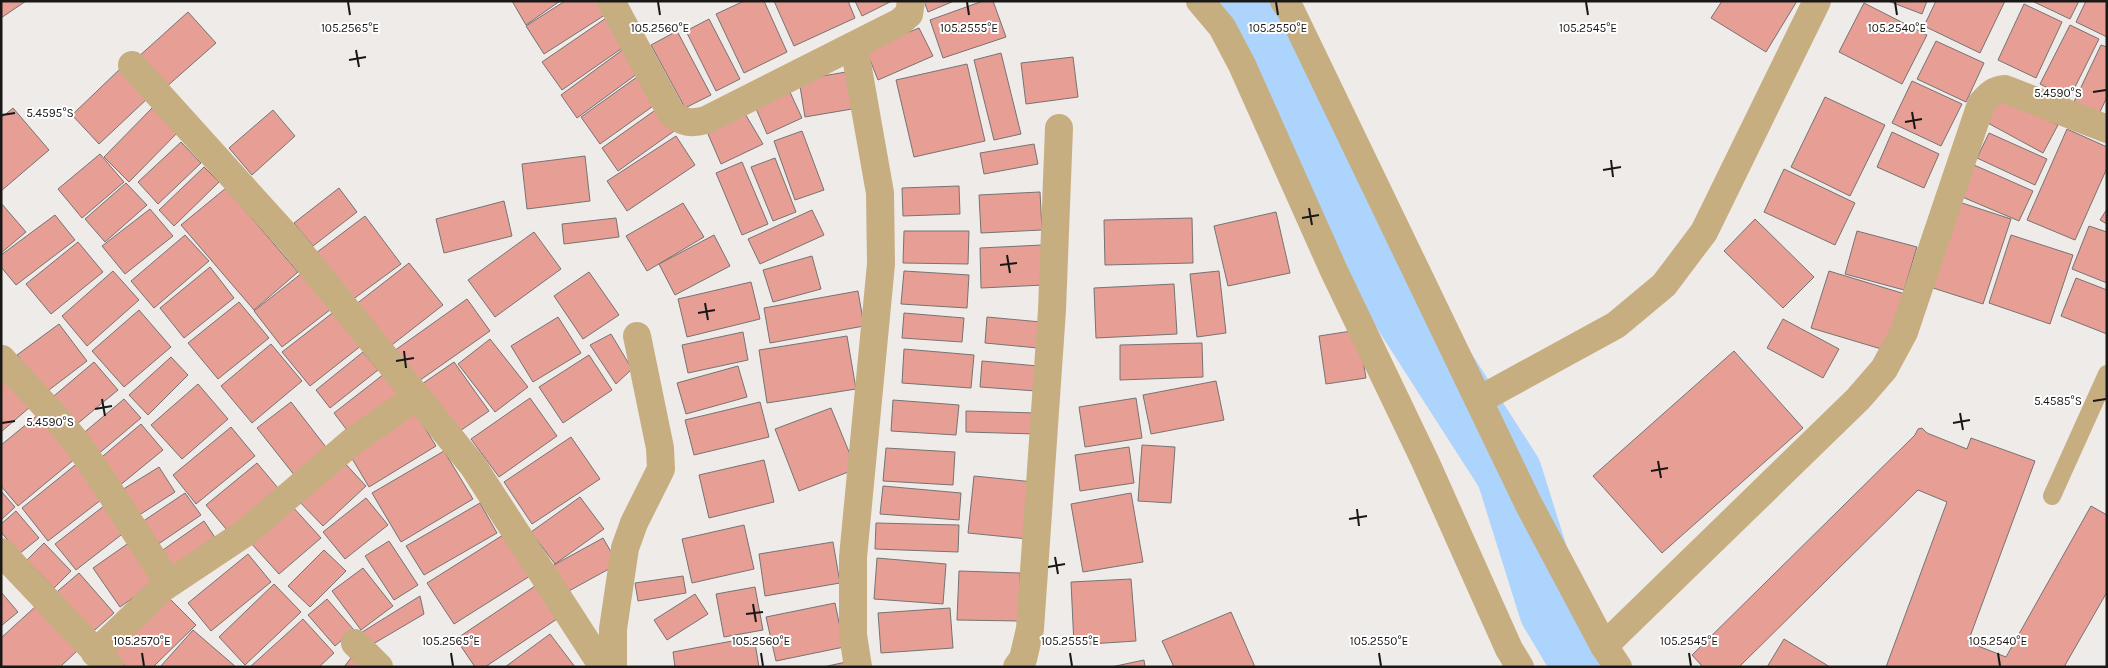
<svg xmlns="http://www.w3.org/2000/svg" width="2108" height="668" font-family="Karla,sans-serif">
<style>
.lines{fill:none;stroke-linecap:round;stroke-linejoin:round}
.river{stroke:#add4fc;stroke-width:66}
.building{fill:#e69e95;stroke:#777372}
.service{stroke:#c7ae81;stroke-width:18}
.minor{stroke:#c7ae81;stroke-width:28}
.ticks{fill:none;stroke:#1a1817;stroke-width:2}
.ticks-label{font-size:12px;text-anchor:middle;fill:#1a1817;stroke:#fff;stroke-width:4;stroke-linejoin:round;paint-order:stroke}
</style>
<rect width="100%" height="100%" fill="#efebe9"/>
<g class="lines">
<!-- river -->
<path class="river" d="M1252 1 1337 205 1509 473 1552 610 1586 667"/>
</g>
<!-- building -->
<g class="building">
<path d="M1 1H26L1 18Z"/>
<path d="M512 1H560L526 25Z"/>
<path d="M565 1H600L608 13 544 54 526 26Z"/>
<path d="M744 1H764L787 52 744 73 716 14Z"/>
<path d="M774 1H848L855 18 794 46Z"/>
<path d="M855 1H892L862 16Z"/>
<path d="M924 1H954L928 12Z"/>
<path d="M983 1H993L1006 37 943 58 930 20Z"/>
<path d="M1722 1H1797L1766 52 1711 18Z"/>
<path d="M1888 1H1927L1922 14Z"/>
<path d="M1936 1H2005L1980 53 1924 26Z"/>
<path d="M2032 1H2079L2070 19Z"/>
<path d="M2086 1H2107V37L2076 22Z"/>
<path d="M1864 3 1927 35 1902 84 1839 52Z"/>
<path d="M2024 4 2062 22 2036 78 1998 60Z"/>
<path d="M188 12 216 43 165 88 137 58Z"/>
<path d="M609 16 628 44 562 90 542 62Z"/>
<path d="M709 19 740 79 716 91 686 31Z"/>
<path d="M2070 25 2099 39 2069 99 2040 84Z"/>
<path d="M919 28 933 56 878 80 866 50Z"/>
<path d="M677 31 711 95 685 108 651 45Z"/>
<path d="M1936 41 1984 63 1966 102 1917 79Z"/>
<path d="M2101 45 2107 47V97L2098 116 2073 104Z"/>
<path d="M625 48 641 71 577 118 561 95Z"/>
<path d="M1001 53 1021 134 994 140 974 60Z"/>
<path d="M1073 57 1078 97 1026 104 1021 63Z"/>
<path d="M967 64 985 141 914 157 896 80Z"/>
<path d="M121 68 149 97 99 144 72 115Z"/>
<path d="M846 72 852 109 805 117 799 80Z"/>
<path d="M637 77 656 104 600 144 581 117Z"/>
<path d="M1912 81 1962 104 1941 146 1892 123Z"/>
<path d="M789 90 802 118 767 134 754 104Z"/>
<path d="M2001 95 2058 125 2043 153 1986 122Z"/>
<path d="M1825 97 1885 125 1850 196 1791 167Z"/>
<path d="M155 105 180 130 129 182 104 157Z"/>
<path d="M661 106 677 129 618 171 602 148Z"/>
<path d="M13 108 49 150 1 191V118Z"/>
<path d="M273 110 295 136 252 175 229 148Z"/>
<path d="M744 112 763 144 721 164 705 127Z"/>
<path d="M2067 129 2107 147V168L2075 240 2027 220Z"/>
<path d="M802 131 824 190 795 200 774 141Z"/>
<path d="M1892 132 1939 154 1924 188 1877 167Z"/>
<path d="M1989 133 2047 159 2035 185 1977 158Z"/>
<path d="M676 136 695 165 627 211 607 181Z"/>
<path d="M181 142 201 163 158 204 138 182Z"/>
<path d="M1034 144 1038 164 984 174 980 153Z"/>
<path d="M100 154 124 182 82 218 58 189Z"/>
<path d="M585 156 590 201 527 209 522 164Z"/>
<path d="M775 158 796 212 773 221 751 167Z"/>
<path d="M742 162 768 224 742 235 716 173Z"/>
<path d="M1974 165 2033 191 2019 221 1960 196Z"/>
<path d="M204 167 219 182 174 226 159 210Z"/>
<path d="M1784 169 1855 203 1835 245 1764 212Z"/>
<path d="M126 183 147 205 105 242 85 219Z"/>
<path d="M959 186 960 214 903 216 902 188Z"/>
<path d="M226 188 298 272 254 310 181 225Z"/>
<path d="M339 188 357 212 313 246 294 223Z"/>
<path d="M1040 192 1042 230 981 233 979 195Z"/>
<path d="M504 201 512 236 444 253 436 219Z"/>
<path d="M1959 202 2011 219 1983 304 1930 287Z"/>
<path d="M1 203 26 232 1 253Z"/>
<path d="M683 203 704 237 647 271 626 236Z"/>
<path d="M150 209 173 236 125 274 102 246Z"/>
<path d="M2107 209V224L2100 220Z"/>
<path d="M812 210 824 235 760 264 748 239Z"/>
<path d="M1276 212 1290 273 1228 286 1214 226Z"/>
<path d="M55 215 75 240 16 285 1 267V255Z"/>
<path d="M365 216 401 264 352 300 316 253Z"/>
<path d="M616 218 619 237 564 244 562 224Z"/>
<path d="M1192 218 1193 263 1105 265 1104 220Z"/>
<path d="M1755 219 1814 277 1783 308 1724 251Z"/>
<path d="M2089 226 2107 232V283L2072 269Z"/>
<path d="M904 231H969L968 264 903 263Z"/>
<path d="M1857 231 1917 247 1904 290 1845 274Z"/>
<path d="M534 232 561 269 495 317 468 280Z"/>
<path d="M185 235 209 261 154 308 131 281Z"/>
<path d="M714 235 730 266 675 295 659 264Z"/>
<path d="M2011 235 2073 255 2050 324 1989 303Z"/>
<path d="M78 242 103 272 51 314 26 284Z"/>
<path d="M1042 245 1044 285 981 288 980 248Z"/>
<path d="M812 256 821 289 773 302 763 270Z"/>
<path d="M409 263 443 305 388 348 355 305Z"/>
<path d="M210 267 234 298 184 338 160 308Z"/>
<path d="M113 271 139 300 87 346 62 316Z"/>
<path d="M904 271 969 275 967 308 901 304Z"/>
<path d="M1219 271 1226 333 1197 337 1190 274Z"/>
<path d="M1829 271 1905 294 1888 351 1811 328Z"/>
<path d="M589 272 619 315 583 339 554 296Z"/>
<path d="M302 273 331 309 282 347 254 311Z"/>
<path d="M2076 278 2107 290V334L2061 316Z"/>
<path d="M751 282 760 319 687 337 678 299Z"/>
<path d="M1174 284 1177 334 1096 338 1094 288Z"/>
<path d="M858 291 864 326 770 343 764 308Z"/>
<path d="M467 299 490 331 416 383 394 351Z"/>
<path d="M239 302 269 338 218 379 188 343Z"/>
<path d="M139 310 171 347 124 387 92 351Z"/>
<path d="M335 311 362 345 310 386 282 352Z"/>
<path d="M904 313 964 318 962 342 902 338Z"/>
<path d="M558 317 581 353 533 382 511 346Z"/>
<path d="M987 317 1041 322 1038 348 985 343Z"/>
<path d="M1783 319 1839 349 1823 378 1767 348Z"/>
<path d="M59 324 87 361 45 393 17 355Z"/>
<path d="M1358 330 1366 378 1326 384 1319 336Z"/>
<path d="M743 332 748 360 688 373 682 345Z"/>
<path d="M611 334 632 369 616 384 590 345Z"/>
<path d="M847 336 856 389 767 403 759 350Z"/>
<path d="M490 339 528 387 495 412 458 364Z"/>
<path d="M1202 343 1203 377 1120 380V345Z"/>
<path d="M271 344 302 381 252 423 221 386Z"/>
<path d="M904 349 974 355 971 388 902 383Z"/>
<path d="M1734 351 1803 428 1662 553 1593 476Z"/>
<path d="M363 352 378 370 330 408 316 390Z"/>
<path d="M589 355 612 390 563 423 539 387Z"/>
<path d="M171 357 188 375 148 415 129 395Z"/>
<path d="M982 361 1038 366 1036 391 980 387Z"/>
<path d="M94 362 118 390 71 429 48 401Z"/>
<path d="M454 362 489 411 457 433 422 384Z"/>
<path d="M738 366 747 397 686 414 677 383Z"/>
<path d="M384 374 403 398 353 438 334 413Z"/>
<path d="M1 375 30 407 1 432Z"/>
<path d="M1216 381 1224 420 1151 434 1143 395Z"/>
<path d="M198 384 228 419 182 459 151 425Z"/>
<path d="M530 398 557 436 499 477 471 439Z"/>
<path d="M1136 398 1142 438 1085 447 1079 407Z"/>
<path d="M124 399 141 418 97 455 80 436Z"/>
<path d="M893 400 959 405 956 435 891 431Z"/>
<path d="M291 402 329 451 295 476 257 428Z"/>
<path d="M760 402 769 437 694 455 685 420Z"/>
<path d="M831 408 856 469 799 491 775 429Z"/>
<path d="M414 410 436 446 369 487 347 450Z"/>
<path d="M966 411 1036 413 1035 434 966 432Z"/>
<path d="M39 414 76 458 18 506 1 486V445Z"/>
<path d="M141 424 163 450 119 486 97 461Z"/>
<path d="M231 427 255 456 196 504 173 475Z"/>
<path d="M1922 428 1927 433 1967 449 1971 438 2035 461 1968 642 2006 657 2091 506 2107 515V592L2064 667H1886L1947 502 1918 490 1739 667H1703L1692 655 1915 435 1918 429Z"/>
<path d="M571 437 600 479 532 524 504 482Z"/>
<path d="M1142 445 1175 447 1171 503 1138 501Z"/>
<path d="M1129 447 1134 483 1080 491 1075 455Z"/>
<path d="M886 448 955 452 953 485 883 481Z"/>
<path d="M444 451 473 499 401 542 372 493Z"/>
<path d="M340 458 366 486 323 526 296 498Z"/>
<path d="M764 460 774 502 709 518 699 475Z"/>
<path d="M79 462 106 496 48 541 22 508Z"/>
<path d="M257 463 283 494 232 536 206 505Z"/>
<path d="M159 467 175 492 133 519 117 493Z"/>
<path d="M974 476 1034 482 1028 539 968 533Z"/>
<path d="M883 486 961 493 959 520 880 514Z"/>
<path d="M1 491 15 507 1 520Z"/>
<path d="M185 493 201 515 151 549 136 526Z"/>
<path d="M1131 493 1143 562 1083 572 1071 504Z"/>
<path d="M580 497 604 529 555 564 531 532Z"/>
<path d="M366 498 388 525 345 559 323 532Z"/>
<path d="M109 502 130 528 76 570 55 544Z"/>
<path d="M480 503 497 533 424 575 406 546Z"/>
<path d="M291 505 321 538 279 574 249 541Z"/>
<path d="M16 511 39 538 19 554 1 532V524Z"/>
<path d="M204 521 216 539 168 571 153 557Z"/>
<path d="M876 523 959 525 958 552 875 549Z"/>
<path d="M744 525 754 569 692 583 682 539Z"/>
<path d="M503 535 530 576 454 624 427 583Z"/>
<path d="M603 538 618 564 567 592 552 566Z"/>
<path d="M133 540 160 579 120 607 93 568Z"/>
<path d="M389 541 418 585 394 600 365 556Z"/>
<path d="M833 542 840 583 765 596 759 554Z"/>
<path d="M44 543 71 571 54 588 27 560Z"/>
<path d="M324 550 346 571 310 607 288 586Z"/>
<path d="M248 554 271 582 211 631 188 603Z"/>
<path d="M877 558 946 564 943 604 874 599Z"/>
<path d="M363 568 393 606 361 630 332 591Z"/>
<path d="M959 571 1020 573 1019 621 957 620Z"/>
<path d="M79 573 114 613 88 636 52 596Z"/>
<path d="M683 576 686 593 638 601 635 583Z"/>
<path d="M1131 579 1136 641 1074 645 1071 582Z"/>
<path d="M274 584 301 612 245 665 219 637Z"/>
<path d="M535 586 557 619 485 667H475L456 639Z"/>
<path d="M755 587 763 630 724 637 716 594Z"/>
<path d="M1 592 18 612 1 626Z"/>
<path d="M165 594 196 625 153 667H126L109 649Z"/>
<path d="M695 594 708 614 667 640 654 620Z"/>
<path d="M420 596 424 614 373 644 359 634Z"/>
<path d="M327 599 354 630 335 646 308 615Z"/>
<path d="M835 603 844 647 776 661 766 617Z"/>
<path d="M36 606 77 651 60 667H1V638Z"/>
<path d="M950 608 953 648 881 653 878 613Z"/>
<path d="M1231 612 1255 667H1174L1162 641Z"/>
<path d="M303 619 334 653 319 667H250Z"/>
<path d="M193 630 236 667H160Z"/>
<path d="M550 634 575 667H505Z"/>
<path d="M754 637 759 667H675L673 652Z"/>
<path d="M1784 639 1830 667H1767Z"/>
<path d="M351 658 361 667H344Z"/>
<path d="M1144 660 1145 667H1111Z"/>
<path d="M846 662 847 667H823Z"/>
</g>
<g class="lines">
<!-- service -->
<path class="service" d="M2052 496 2107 374"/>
<!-- minor -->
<g class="minor">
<path d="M611 1 671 113C683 123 691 124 706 120L900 22 909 14 911 1"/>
<path d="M1200 1 1222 27 1242 65 1334 271 1425 461 1509 649 1520 667"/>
<path d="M1284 1 1291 11 1529 505 1604 646 1618 667"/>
<path d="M854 46 880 193 881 264 853 557V635L858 667"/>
<path d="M132 65 291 241 473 466 603 667"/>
<path d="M2 359C26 387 54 413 76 442 110 488 137 537 169 583"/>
<path d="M1479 400 1616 325 1664 285 1704 232 1817 1"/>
<path d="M1 552 110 667"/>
<path d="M355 643 379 667"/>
<path d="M1604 646 1858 399 1884 369 1904 332 1981 104C1989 95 1993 90 2005 89L2107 129"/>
<path d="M95 653 164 587 245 533 353 441 416 397"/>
<path d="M613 667V629L625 548 634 523 661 469 660 448 637 336"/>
<path d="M1017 667 1023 659 1030 629 1052 310 1059 128"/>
</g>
</g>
<!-- ticks -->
<path class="ticks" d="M348 2 350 15M658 2 660 15M967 2 969 15M1276 2 1278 15M1586 2 1588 15M1895 2 1897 15M356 50 359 67M349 60 366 57M2093 92 2106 90M1912 112 1915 129M2 115 15 113M1905 122 1922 119M1611 160 1613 177M1603 170 1621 167M1309 208 1312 225M1302 218 1319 215M1007 255 1010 273M1000 265 1017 263M705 303 708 320M698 313 715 310M404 351 406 368M396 361 414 358M102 399 105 416M2093 401 2106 399M95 409 112 406M1960 413 1963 430M2 423 15 421M1953 423 1970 420M1658 461 1661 478M1651 471 1668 468M1357 509 1359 526M1349 519 1367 516M1055 557 1058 574M1048 567 1065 564M753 604 756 622M746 614 763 612M142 653 144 666M451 653 453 666M761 653 763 666M1070 653 1072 666M1379 653 1381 666M1689 653 1691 666M1998 653 2000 666"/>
<g class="ticks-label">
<text x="350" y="32">105.2565°E</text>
<text x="660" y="32">105.2560°E</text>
<text x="969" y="32">105.2555°E</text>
<text x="1278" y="32">105.2550°E</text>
<text x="1588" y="32">105.2545°E</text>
<text x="1897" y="32">105.2540°E</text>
<text x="2058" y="97">5.4590°S</text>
<text x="50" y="117">5.4595°S</text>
<text x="2058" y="405">5.4585°S</text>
<text x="50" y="426">5.4590°S</text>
<text x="142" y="645">105.2570°E</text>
<text x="451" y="645">105.2565°E</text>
<text x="761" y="645">105.2560°E</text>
<text x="1070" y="645">105.2555°E</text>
<text x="1379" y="645">105.2550°E</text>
<text x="1689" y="645">105.2545°E</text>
<text x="1998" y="645">105.2540°E</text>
</g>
<!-- border -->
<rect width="2108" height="668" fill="none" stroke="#1a1817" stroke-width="5"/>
</svg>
